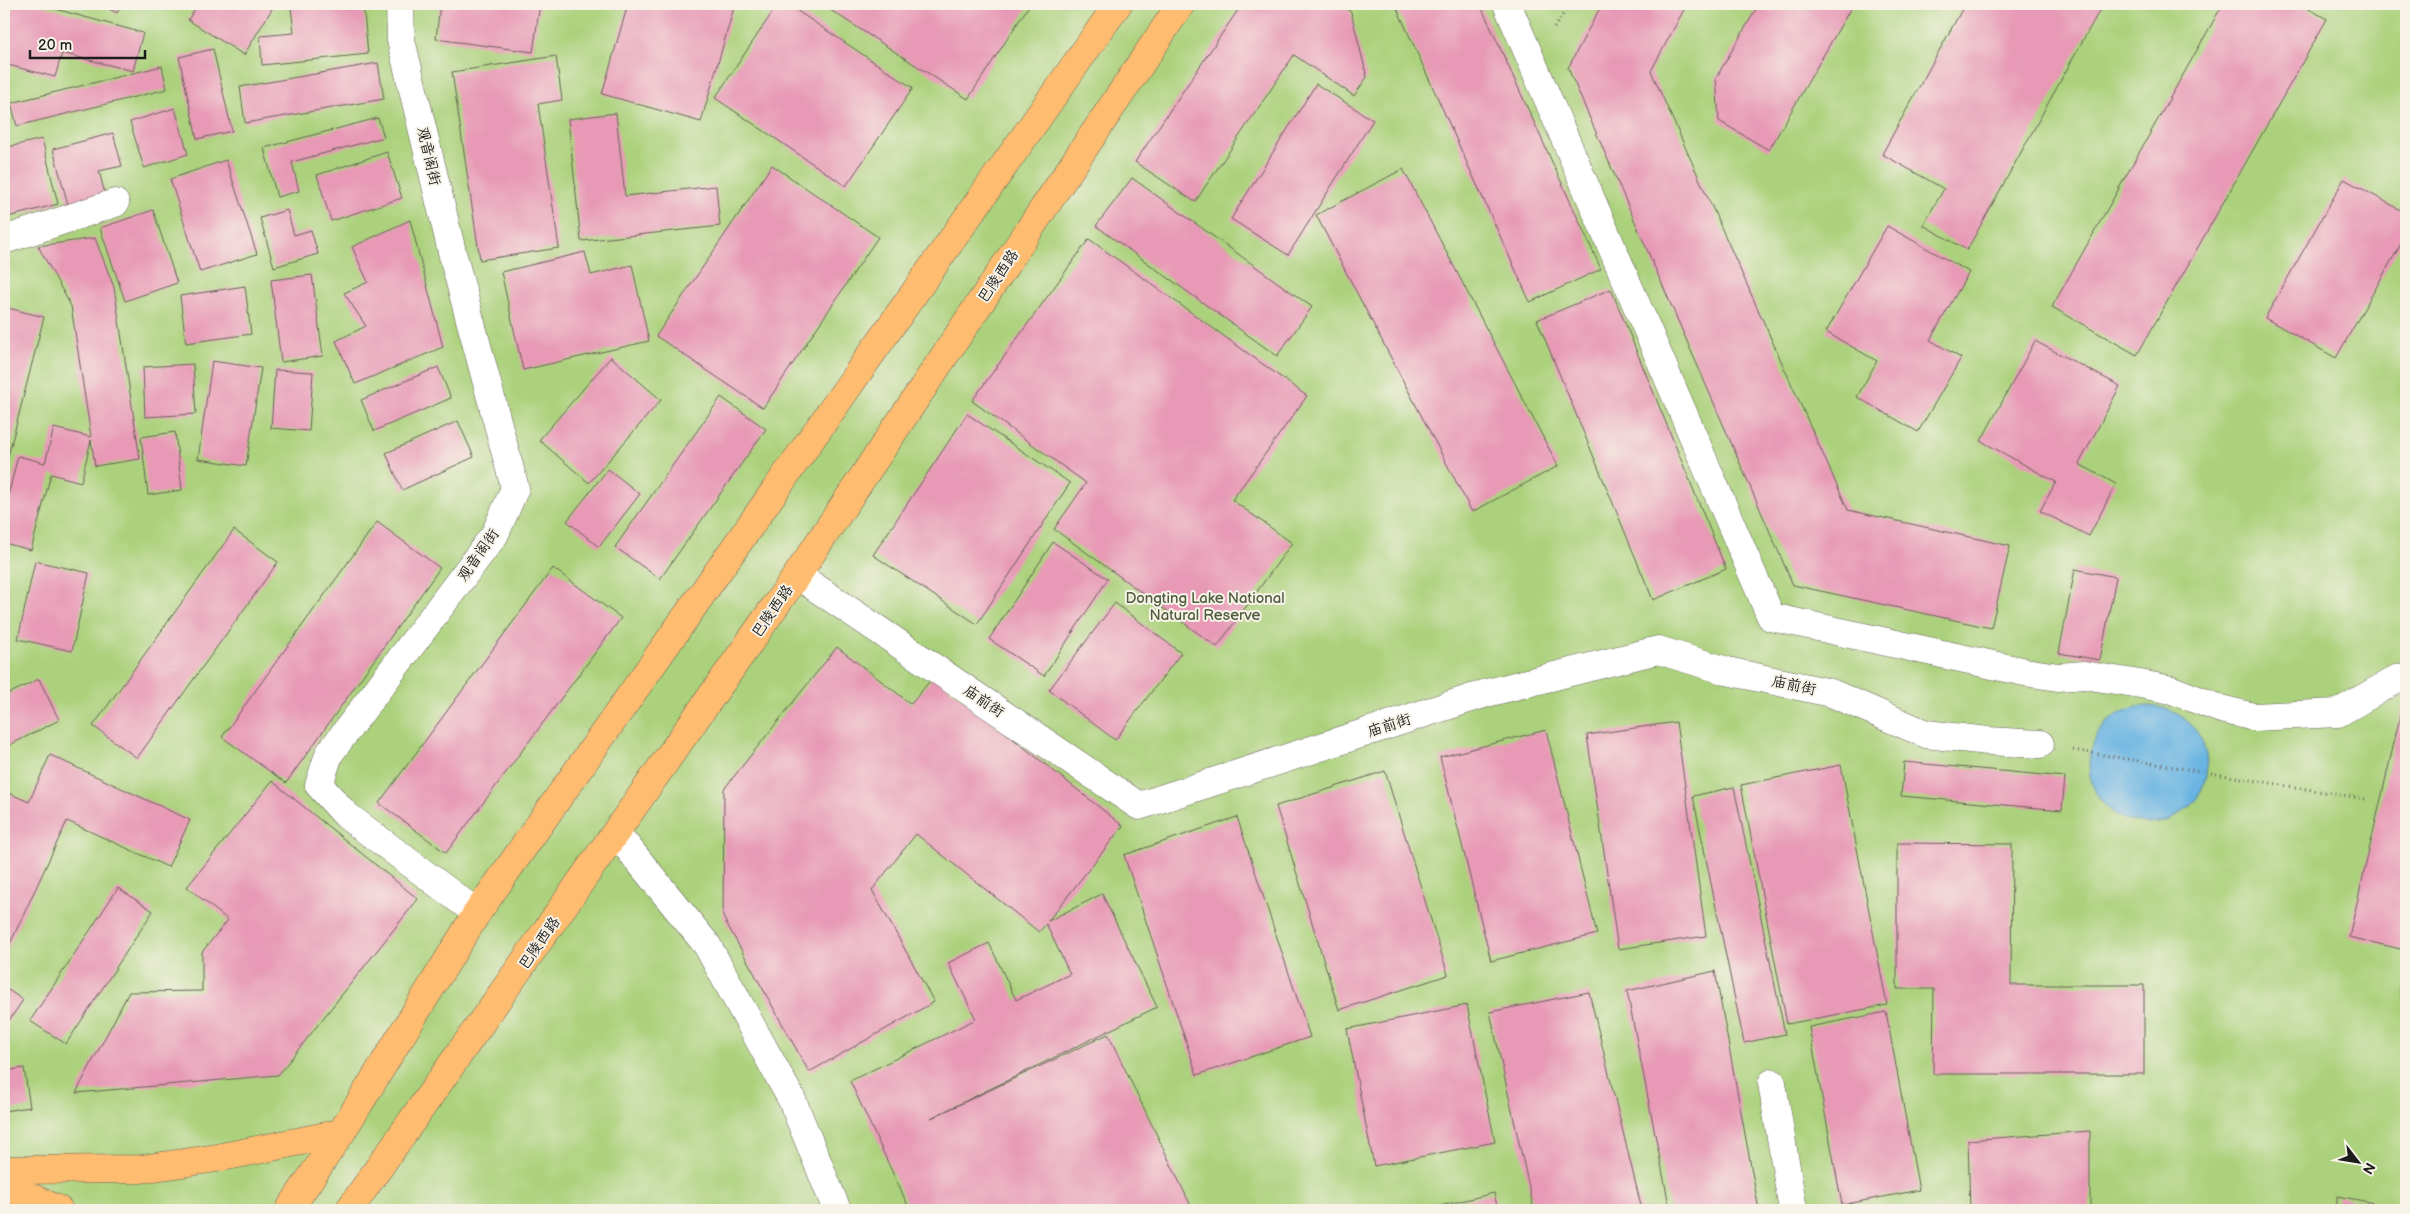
<svg xmlns="http://www.w3.org/2000/svg" width="2410" height="1214" font-family="'Balsamiq Sans','LXGW WenKai TC',sans-serif">
<style>
.green{fill:#abd17b;stroke:#64764c}
.water{fill:#69b4e2;stroke:#42687f}
.building{fill:#e799b5}
.lines{fill:none;stroke-linecap:round;stroke-linejoin:round}
.minor-casing{stroke:#666157;stroke-width:29}
.primary-casing{stroke:#666157;stroke-width:29}
.path{stroke:#666157;stroke-width:3;stroke-dasharray:1 4;stroke-linecap:butt}
.minor{stroke:#fff;stroke-width:28}
.primary{stroke:#fdbc6f;stroke-width:28}
.labels{text-anchor:middle;stroke-width:4;stroke-linejoin:round;paint-order:stroke}
.street-label{font-size:15px;fill:#1c1c1c;stroke:#f7f3e8}
.park-label{font-size:15px;fill:#4e5b3d;stroke:#f7f3e8}
</style>
<rect width="100%" height="100%" fill="#f7f3e8"/>
<filter id="ink" filterUnits="userSpaceOnUse"><feTurbulence type="fractalNoise" baseFrequency=".02" numOctaves="2"/><feDisplacementMap in="SourceGraphic" scale="10" xChannelSelector="R" yChannelSelector="G"/><feConvolveMatrix kernelMatrix="1 2 1 2 8 2 1 2 1" color-interpolation-filters="sRGB"/></filter>
<filter id="wash" filterUnits="userSpaceOnUse"><feTurbulence type="fractalNoise" baseFrequency=".0096" numOctaves="4" result="noise"/><feDisplacementMap in="SourceGraphic" scale="20" xChannelSelector="R" yChannelSelector="G"/><feGaussianBlur stdDeviation="1.12" result="paint"/><feColorMatrix in="noise" values="0 0 0 0 0 0 0 0 0 0 0 0 0 0 0 0 0 1.4 0 .05"/><feComposite in="paint" operator="in"/></filter>
<g filter="url(#wash)">
<rect width="100%" height="100%" fill="#efe1c4"/>
<!-- green -->
<rect class="green" x="4" y="4" width="2402" height="1206"/>
<!-- water -->
<circle class="water" cx="2148" cy="765" r="59"/>
<g id="blocks">
<!-- building -->
<g class="building">
<path d="M4 4H37L143 33 133 71 62 53 55 77 4 64Z"/>
<path d="M99 4H122L117 13Z"/>
<path d="M198 4H275L244 55 188 20Z"/>
<path d="M329 4H363L368 54 262 65 260 36 294 33 291 7Z"/>
<path d="M440 4H540L533 52 436 39Z"/>
<path d="M628 4H735L701 122 602 94Z"/>
<path d="M778 4H787L913 88 846 186 715 98Z"/>
<path d="M821 4H1030L968 99Z"/>
<path d="M1242 4H1339L1351 12 1367 77 1354 96 1294 55 1195 202 1135 162Z"/>
<path d="M1395 4H1480L1601 269 1530 302Z"/>
<path d="M1602 4H1687L1651 71 1848 510 2010 546 1991 628 1793 585 1568 68Z"/>
<path d="M1759 4H1853L1769 150 1719 121 1716 78Z"/>
<path d="M1965 4H2103L1967 250 1923 225 1944 189 1882 154Z"/>
<path d="M2223 4H2300L2327 19 2137 355 2052 307Z"/>
<path d="M213 49 232 131 197 139 179 57Z"/>
<path d="M556 56 562 100 538 104 559 248 480 260 452 72Z"/>
<path d="M378 63 384 99 245 123 240 87Z"/>
<path d="M162 66 167 89 17 126 11 103Z"/>
<path d="M1316 84 1373 120 1288 255 1231 219Z"/>
<path d="M175 108 188 154 144 168 130 122Z"/>
<path d="M616 113 625 196 716 186 720 226 581 241 568 119Z"/>
<path d="M378 118 384 137 292 162 299 191 277 197 264 148Z"/>
<path d="M113 133 122 166 99 171 105 194 68 205 53 149Z"/>
<path d="M42 139 58 204 4 218V148Z"/>
<path d="M387 152 402 198 331 221 317 175Z"/>
<path d="M226 160 257 254 200 272 170 179Z"/>
<path d="M772 165 878 237 763 408 656 336Z"/>
<path d="M1403 169 1558 466 1472 512 1316 215Z"/>
<path d="M1132 178 1312 307 1277 356 1096 226Z"/>
<path d="M2344 179 2406 213V235L2336 358 2265 318Z"/>
<path d="M153 210 177 283 125 301 100 228Z"/>
<path d="M287 210 294 235 311 230 318 254 274 267 260 218Z"/>
<path d="M410 220 443 347 355 384 336 341 366 326 344 293 368 282 352 247Z"/>
<path d="M1887 226 1969 272 1930 340 1961 358 1918 432 1857 397 1877 361 1826 332Z"/>
<path d="M95 238 114 287 140 459 95 466 91 440 81 482 51 474 31 550 4 543V512L18 456 45 463 54 428 91 437 71 306 38 246Z"/>
<path d="M1089 239 1307 396 1232 500 1292 543 1217 647 1054 529 1086 483 972 401Z"/>
<path d="M585 252 591 275 632 265 649 341 523 370 501 272Z"/>
<path d="M312 275 323 356 281 362 271 280Z"/>
<path d="M245 286 251 334 186 343 180 296Z"/>
<path d="M1611 289 1726 569 1653 600 1537 320Z"/>
<path d="M4 307 44 317 4 472Z"/>
<path d="M2035 341 2120 386 2079 464 2116 484 2089 536 2040 511 2056 482 1981 441Z"/>
<path d="M611 357 661 400 589 483 539 440Z"/>
<path d="M212 361 261 368 246 466 198 459Z"/>
<path d="M193 364 196 414 145 417 143 367Z"/>
<path d="M438 367 451 398 374 431 361 400Z"/>
<path d="M275 370 313 372 309 431 271 428Z"/>
<path d="M721 397 766 429 660 579 615 547Z"/>
<path d="M967 414 1070 483 977 624 873 555Z"/>
<path d="M458 421 474 457 402 490 386 453Z"/>
<path d="M175 432 182 490 148 495 141 437Z"/>
<path d="M608 469 640 494 599 547 567 521Z"/>
<path d="M377 522 440 568 286 783 222 737Z"/>
<path d="M234 530 278 562 137 758 93 726Z"/>
<path d="M1053 542 1108 579 1044 676 989 639Z"/>
<path d="M35 561 89 573 72 651 18 639Z"/>
<path d="M553 568 621 618 446 853 379 803Z"/>
<path d="M2075 569 2116 577 2100 660 2059 653Z"/>
<path d="M1115 603 1181 653 1115 740 1049 690Z"/>
<path d="M837 647 911 704 934 676 1123 826 1048 921 1102 894 1157 1007 931 1118 1108 1034 1193 1210H910L850 1081 976 1019 948 963 989 943 1016 1000 1070 974 1046 924 1039 932 916 834 872 890 934 1002 809 1072 723 917 724 789Z"/>
<path d="M39 679 59 720 4 748V696Z"/>
<path d="M2402 708 2406 709 2405 950 2349 937Z"/>
<path d="M1676 722 1706 936 1618 949 1587 735Z"/>
<path d="M1546 730 1597 934 1491 961 1440 757Z"/>
<path d="M50 755 190 820 168 867 67 821 8 948 4 946V791L29 802Z"/>
<path d="M1904 762 2065 777 2062 810 1901 796Z"/>
<path d="M1841 765 1887 1005 1787 1024 1741 785Z"/>
<path d="M1385 771 1448 975 1339 1010 1276 806Z"/>
<path d="M272 781 418 899 278 1075 76 1093 129 992 202 991V952L228 920 187 887Z"/>
<path d="M1734 787 1785 1034 1744 1043 1693 796Z"/>
<path d="M1237 817 1310 1037 1197 1075 1124 855Z"/>
<path d="M1897 843 2012 844 2011 985H2144V1074H1933L1934 989H1897Z"/>
<path d="M118 888 153 911 66 1044 30 1021Z"/>
<path d="M1715 971 1759 1210H1670L1627 991Z"/>
<path d="M4 987 23 1000 4 1028Z"/>
<path d="M1589 992 1642 1210H1534L1490 1012Z"/>
<path d="M1467 1005 1495 1142 1374 1166 1347 1029Z"/>
<path d="M1886 1012 1919 1190 1842 1205 1809 1027Z"/>
<path d="M24 1068 30 1107 4 1111V1071Z"/>
<path d="M2090 1131V1210H1970L1968 1140Z"/>
<path d="M1494 1193 1498 1210H1424Z"/>
<path d="M2338 1196 2405 1209V1210H2335Z"/>
</g>
</g>
</g>
<g filter="url(#ink)">
<use href="#blocks" fill-opacity="0" stroke="#666157" stroke-width="1"/>
<g class="lines">
<!-- minor casing -->
<g class="minor-casing">
<g id="minor">
<path d="M400 4 401 40 453 256 515 488 495 534 329 754 319 785 346 815 477 913"/>
<path d="M1507 4 1771 617 2025 672 2058 677 2084 675 2140 684 2172 690 2221 709 2254 717 2338 713 2397 679 2406 677"/>
<path d="M4 240 115 203"/>
<path d="M797 575 1139 806 1487 693 1658 650 1727 671 1831 693 1926 734 1988 741 2040 744"/>
<path d="M616 833 707 945 792 1100 837 1210"/>
<path d="M1772 1083 1793 1210"/>
</g>
</g>
<!-- primary casing -->
<g class="primary-casing">
<g id="primary">
<path d="M4 1170 141 1169 217 1158 341 1133"/>
<path d="M4 1185 59 1210"/>
<path d="M289 1210 341 1133 477 913 1118 4"/>
<path d="M349 1210 797 575 1181 4"/>
</g>
</g>
<!-- path -->
<g class="path">
<path d="M1554 28 1570 4"/>
<path d="M2073 750 2366 799"/>
</g>
<!-- minor -->
<use href="#minor" class="minor"/>
<!-- primary -->
<use href="#primary" class="primary"/>
</g>
</g>
<g class="labels">
<!-- street labels -->
<g class="street-label">
<text transform="translate(429 156) rotate(77)" y="5">观音阁街</text>
<text transform="translate(998 276) rotate(-56)" y="5">巴陵西路</text>
<text transform="translate(478 555) rotate(-55)" y="5">观音阁街</text>
<text transform="translate(772 611) rotate(-55)" y="5">巴陵西路</text>
<text transform="translate(1794 685) rotate(12)" y="5">庙前街</text>
<text transform="translate(984 701) rotate(34)" y="5">庙前街</text>
<text transform="translate(1389 725) rotate(-18)" y="5">庙前街</text>
<text transform="translate(539 943) rotate(-55)" y="5">巴陵西路</text>
</g>
<!-- park labels -->
<g class="park-label">
<text x="1205" y="603">Dongting Lake National<tspan x="1205" dy="17">Natural Reserve</tspan></text>
</g>
</g>
<!-- margin -->
<rect width="2410" height="1214" fill="none" stroke="#f7f3e8" stroke-width="20"/>
<!-- north arrow -->
<g transform="translate(2358 1162) rotate(121)" stroke="#f7f3e8" stroke-width="4" paint-order="stroke">
<path d="M0-4L9 19L0 12L-9 19Z" fill="#1c1c1c"/>
<text y="-8" font-size="14" font-weight="bold" text-anchor="middle" fill="#1c1c1c">N</text>
</g>
<!-- scale -->
<path d="M30 50v8h115v-8" fill="none" stroke="#1c1c1c" stroke-width="2.5"/>
<text x="38" y="50" font-size="15" fill="#1c1c1c" stroke="#f7f3e8" stroke-width="4" paint-order="stroke">20 m</text>
</svg>
